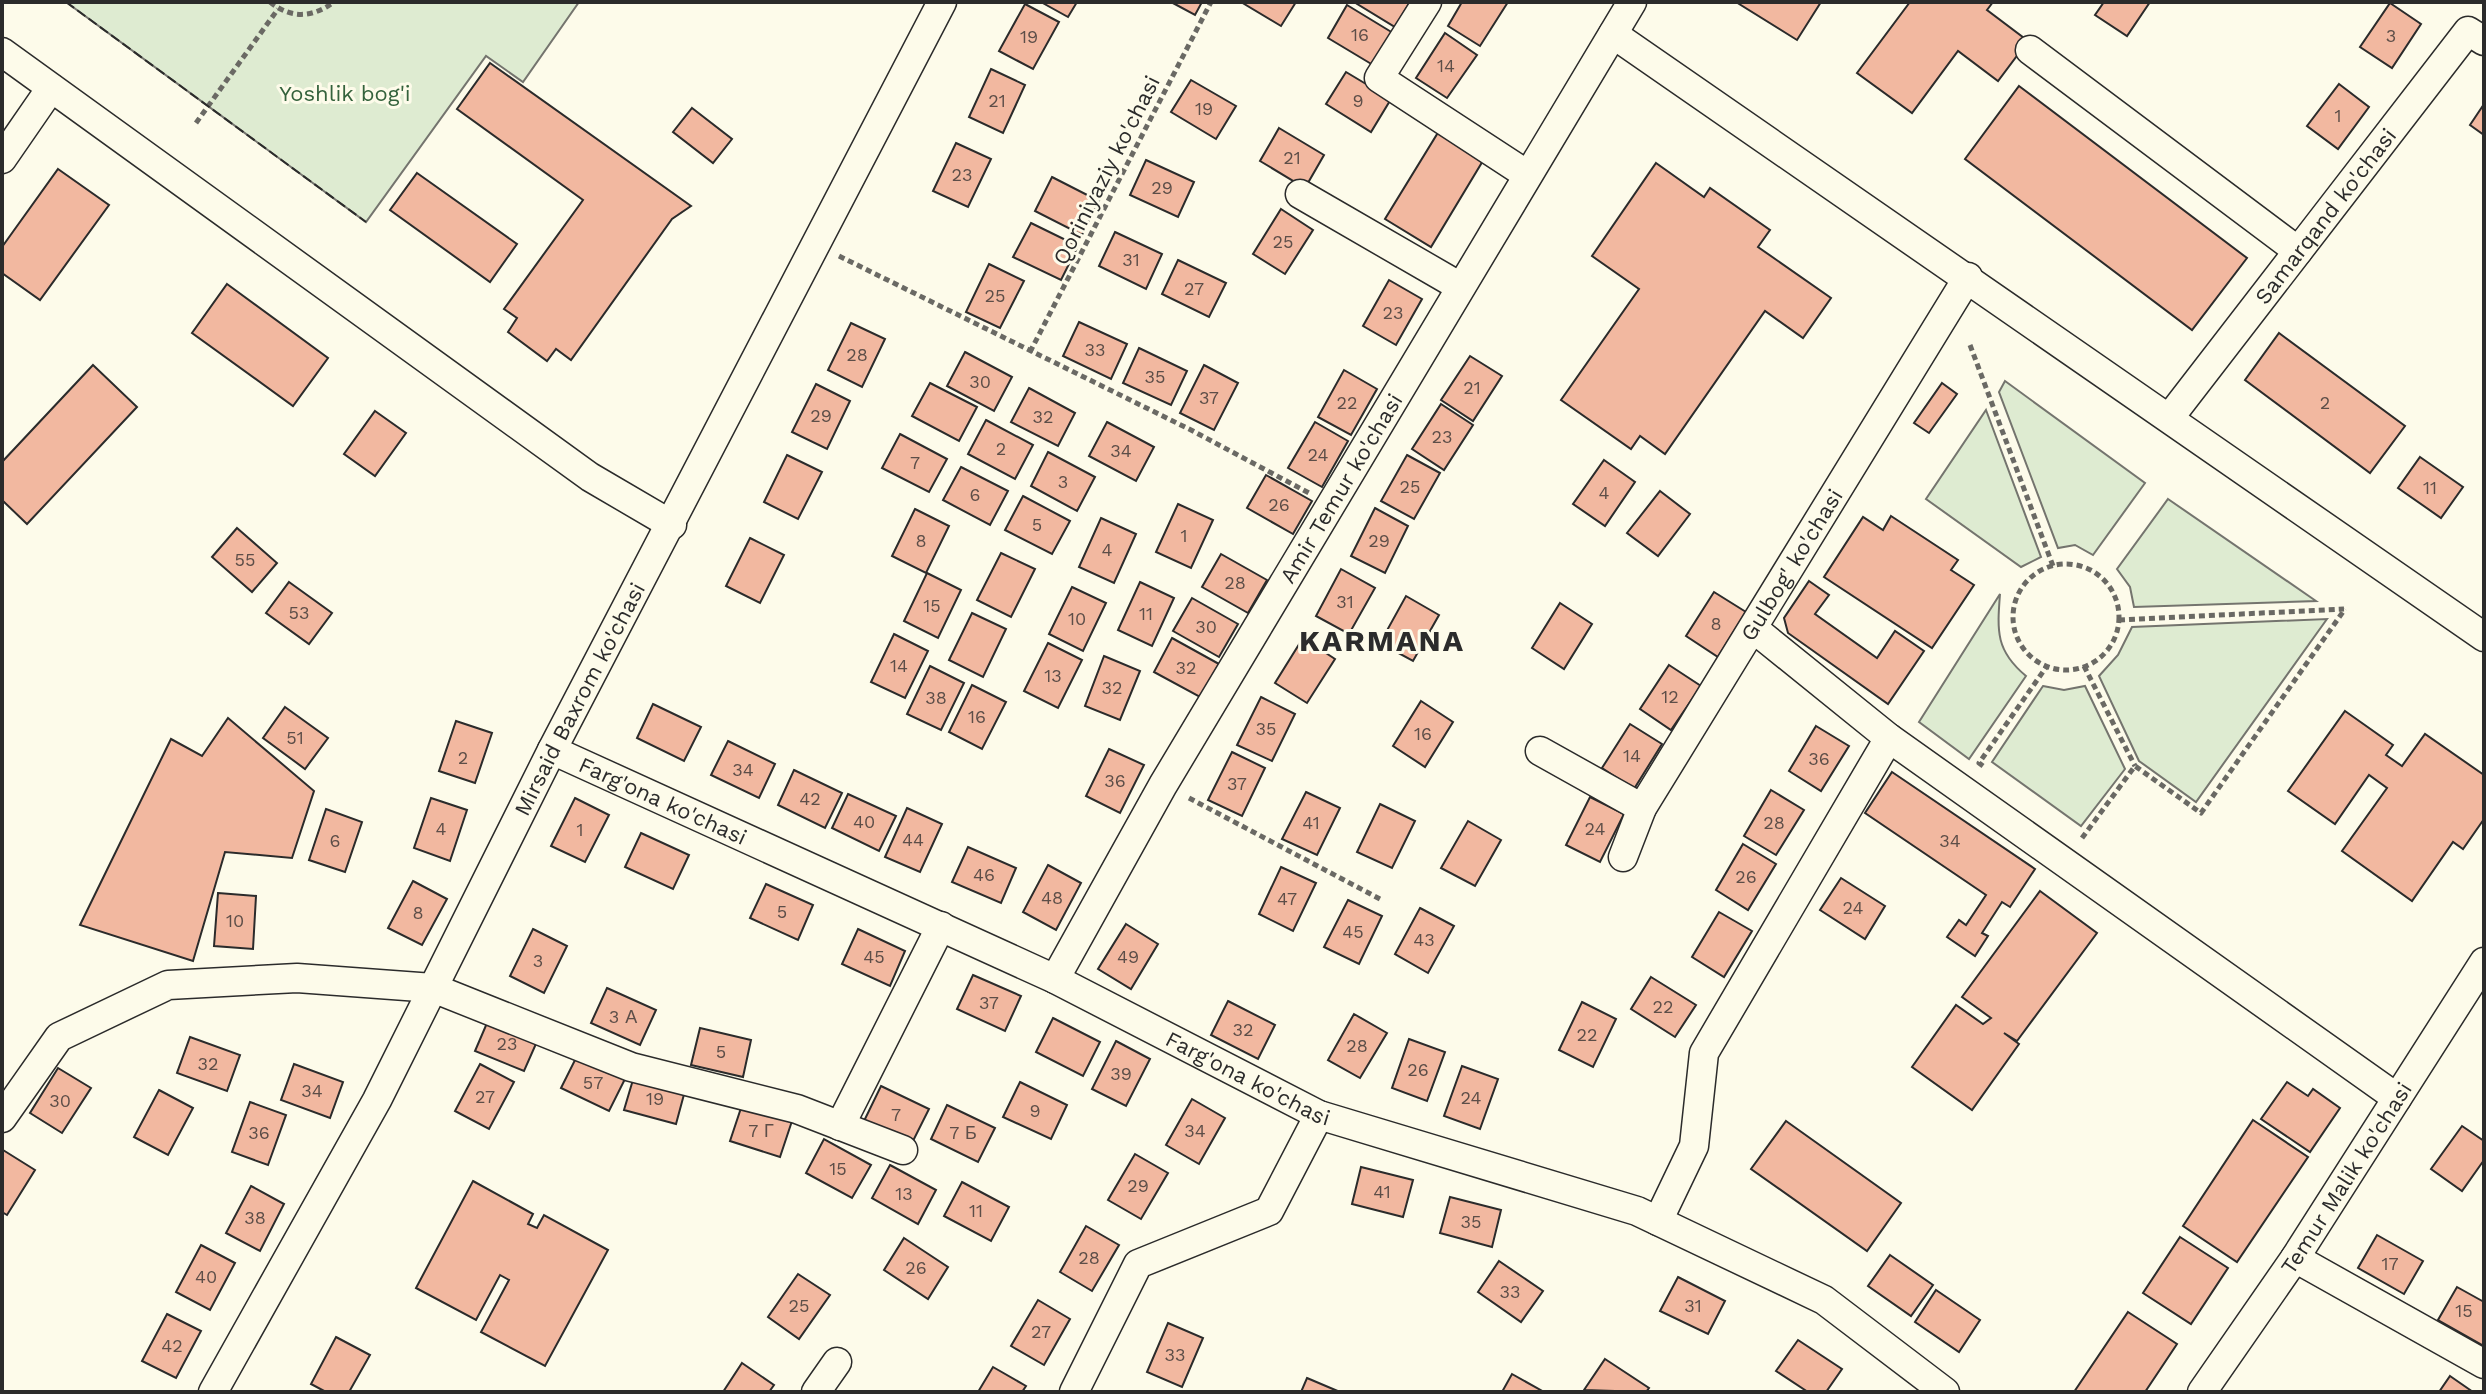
<svg xmlns="http://www.w3.org/2000/svg" width="2486" height="1394" font-family="'Work Sans',sans-serif">
<style>
.green{fill:#deebd1;stroke:#74746e;stroke-width:2}
.building{fill:#f2b8a0;stroke:#2b2b2b;stroke-width:2}
.lines{fill:none;stroke-linecap:round;stroke-linejoin:round}
.street-casing{stroke:#2b2b2b;stroke-width:31}
.path{stroke:#6a6964;stroke-width:5;stroke-dasharray:6 4;stroke-linecap:butt}
.street{stroke:#fdfbea;stroke-width:28}
.fence{stroke:#2b2b2b;stroke-width:2;stroke-dasharray:10 4;stroke-linecap:butt}
.labels{text-anchor:middle;stroke-width:6;stroke-linejoin:round;paint-order:stroke}
.number-label{font-size:18px;fill:#5d4e48}
.park-label{font-size:22px;fill:#34623c;stroke:#fdfbea}
.street-label{font-size:22px;fill:#2b2b2b;stroke:#fdfbea}
.district-label{font-size:30px;font-weight:bold;letter-spacing:2px;fill:#2b2b2b;stroke:#fdfbea}
</style>
<rect width="100%" height="100%" fill="#fdfbea"/>
<!-- green -->
<g class="green">
<path d="M66 2H579L523 82 486 56 366 222Z"/>
<path d="M2005 381 2145 483 2093 555 2075 545 2058 548 1999 392Z"/>
<path d="M1986 410 2041 557 2021 567 1926 499Z"/>
<path d="M2168 499 2316 601 2134 607 2130 587 2117 569Z"/>
<path d="M2000 594C1997 632 1996 651 2026 676L1969 759 1919 722Z"/>
<path d="M2327 619 2196 802 2139 761 2099 676 2118 655 2132 627Z"/>
<path d="M2043 686 2064 690 2085 686 2125 769 2081 826 1992 762Z"/>
</g>
<!-- building -->
<g class="building">
<path d="M1041 2H1077L1068 17Z"/>
<path d="M1171 2H1202L1195 15Z"/>
<path d="M1241 2H1296L1281 26Z"/>
<path d="M1354 2H1410L1395 27Z"/>
<path d="M1462 2H1508L1480 46 1448 26Z"/>
<path d="M1736 2H1821L1797 40Z"/>
<path d="M1910 2H1993L1987 10 2028 41 1998 81 1958 51 1912 113 1857 73Z"/>
<path d="M2104 2H2150L2127 36 2095 15Z"/>
<path d="M2390 3 2421 24 2392 68 2360 47Z"/>
<path d="M1025 4 1059 22 1033 69 999 51Z"/>
<path d="M1347 5 1393 33 1373 65 1328 38Z"/>
<path d="M1445 33 1477 55 1447 98 1416 78Z"/>
<path d="M490 63 691 206 672 219 571 360 556 349 547 361 508 332 517 318 504 309 583 200 457 109Z"/>
<path d="M991 69 1025 85 1003 133 969 117Z"/>
<path d="M1346 72 1391 99 1371 132 1326 104Z"/>
<path d="M1191 80 1236 106 1216 139 1171 112Z"/>
<path d="M2339 84 2369 107 2338 149 2307 126Z"/>
<path d="M2019 86 2247 258 2192 330 1965 159Z"/>
<path d="M2484 104V135L2470 125Z"/>
<path d="M692 108 732 139 713 163 673 132Z"/>
<path d="M1279 128 1324 155 1305 188 1260 161Z"/>
<path d="M1439 131 1484 159 1431 247 1385 219Z"/>
<path d="M956 143 991 159 968 207 933 191Z"/>
<path d="M1146 160 1194 182 1178 217 1130 195Z"/>
<path d="M1656 163 1704 197 1710 188 1770 230 1758 247 1831 298 1803 338 1765 311 1665 454 1640 436 1631 449 1561 400 1639 289 1592 256Z"/>
<path d="M58 169 109 205 40 300 2 273V247Z"/>
<path d="M417 173 517 244 490 282 390 210Z"/>
<path d="M1052 177 1099 201 1082 235 1035 211Z"/>
<path d="M1281 209 1313 230 1285 274 1253 254Z"/>
<path d="M1031 223 1078 246 1061 280 1013 257Z"/>
<path d="M1115 232 1162 254 1146 289 1099 266Z"/>
<path d="M1178 260 1226 283 1209 317 1162 294Z"/>
<path d="M989 264 1024 281 1000 328 966 312Z"/>
<path d="M1389 280 1422 299 1396 345 1363 326Z"/>
<path d="M227 284 328 358 293 406 192 333Z"/>
<path d="M1079 322 1127 344 1111 379 1063 356Z"/>
<path d="M851 323 885 339 862 387 828 370Z"/>
<path d="M2279 333 2405 426 2370 473 2245 380Z"/>
<path d="M1139 348 1187 371 1171 405 1123 383Z"/>
<path d="M965 352 1012 377 994 411 947 386Z"/>
<path d="M1470 356 1502 376 1473 421 1441 400Z"/>
<path d="M93 365 137 407 27 524 2 500V462Z"/>
<path d="M1204 365 1238 383 1214 430 1180 413Z"/>
<path d="M1344 370 1377 389 1351 435 1318 417Z"/>
<path d="M930 383 977 407 959 441 912 416Z"/>
<path d="M1942 383 1957 394 1929 433 1914 423Z"/>
<path d="M816 384 850 401 827 449 792 432Z"/>
<path d="M1029 388 1075 413 1058 446 1011 422Z"/>
<path d="M1441 404 1473 425 1444 470 1412 449Z"/>
<path d="M375 411 406 433 375 476 344 454Z"/>
<path d="M986 420 1033 445 1015 479 968 454Z"/>
<path d="M1107 422 1154 447 1136 481 1089 456Z"/>
<path d="M1315 422 1348 441 1322 487 1288 468Z"/>
<path d="M900 434 947 459 929 492 882 468Z"/>
<path d="M1048 452 1095 477 1077 511 1031 486Z"/>
<path d="M787 455 822 472 798 519 764 502Z"/>
<path d="M1407 455 1440 473 1414 519 1381 501Z"/>
<path d="M2420 457 2463 487 2441 518 2398 488Z"/>
<path d="M1604 460 1635 482 1605 526 1573 504Z"/>
<path d="M961 467 1008 491 990 525 943 500Z"/>
<path d="M1266 475 1312 501 1293 534 1247 508Z"/>
<path d="M1660 491 1690 514 1658 556 1627 533Z"/>
<path d="M1023 496 1070 521 1052 554 1005 530Z"/>
<path d="M1178 504 1213 520 1191 568 1156 552Z"/>
<path d="M1375 508 1408 526 1385 573 1351 556Z"/>
<path d="M915 509 949 526 926 573 892 556Z"/>
<path d="M1891 516 1958 560 1951 570 1974 585 1932 648 1824 577 1863 517 1883 530Z"/>
<path d="M1101 518 1136 534 1114 583 1079 567Z"/>
<path d="M237 528 277 563 252 592 212 557Z"/>
<path d="M750 538 784 555 760 603 726 586Z"/>
<path d="M1001 553 1035 569 1011 617 977 600Z"/>
<path d="M1221 554 1267 580 1248 613 1202 587Z"/>
<path d="M1341 569 1375 588 1349 634 1316 616Z"/>
<path d="M927 573 961 590 938 638 904 621Z"/>
<path d="M1809 581 1829 595 1815 614 1877 658 1895 631 1924 651 1888 704 1788 633 1784 618Z"/>
<path d="M289 582 332 613 309 644 266 613Z"/>
<path d="M1140 582 1174 598 1152 646 1118 630Z"/>
<path d="M1072 587 1106 603 1083 651 1049 634Z"/>
<path d="M1714 592 1746 612 1718 657 1686 636Z"/>
<path d="M1406 596 1439 615 1413 661 1380 643Z"/>
<path d="M1192 598 1238 624 1219 657 1173 631Z"/>
<path d="M1560 603 1592 624 1564 669 1532 648Z"/>
<path d="M972 613 1006 629 983 677 949 660Z"/>
<path d="M894 634 928 651 905 698 871 682Z"/>
<path d="M1172 638 1219 664 1200 697 1154 672Z"/>
<path d="M1303 638 1335 659 1307 703 1275 683Z"/>
<path d="M1048 643 1082 660 1058 708 1024 691Z"/>
<path d="M1104 656 1140 671 1120 720 1085 706Z"/>
<path d="M1669 665 1701 686 1671 730 1640 709Z"/>
<path d="M930 666 964 683 941 730 907 714Z"/>
<path d="M972 685 1006 702 982 749 949 732Z"/>
<path d="M1261 697 1295 714 1272 761 1237 745Z"/>
<path d="M1421 701 1453 722 1425 767 1393 746Z"/>
<path d="M653 704 701 727 684 761 637 738Z"/>
<path d="M285 707 328 738 305 769 263 738Z"/>
<path d="M2345 711 2393 745 2386 755 2402 766 2425 734 2484 775V819L2463 849 2453 842 2412 901 2342 851 2387 788 2369 775 2335 824 2288 791Z"/>
<path d="M228 718 314 791 292 858 225 852 193 961 80 925 171 739 202 756Z"/>
<path d="M456 721 492 733 475 783 439 771Z"/>
<path d="M1630 724 1662 744 1634 789 1602 768Z"/>
<path d="M1816 726 1849 746 1821 791 1789 771Z"/>
<path d="M728 741 775 764 759 798 711 775Z"/>
<path d="M1109 749 1144 765 1120 813 1086 796Z"/>
<path d="M1232 752 1265 768 1242 816 1208 800Z"/>
<path d="M794 770 842 793 825 828 778 805Z"/>
<path d="M1892 772 2035 869 2010 907 2002 902 1982 933 1988 936 1975 956 1947 937 1959 920 1966 925 1986 895 1865 813Z"/>
<path d="M1771 790 1804 810 1776 855 1744 836Z"/>
<path d="M1306 792 1340 808 1317 855 1282 839Z"/>
<path d="M848 794 896 816 879 851 832 828Z"/>
<path d="M1590 797 1624 814 1600 862 1566 845Z"/>
<path d="M431 798 467 810 450 861 414 848Z"/>
<path d="M575 798 609 815 585 862 551 846Z"/>
<path d="M1380 804 1415 821 1392 868 1357 852Z"/>
<path d="M907 808 942 824 920 872 885 857Z"/>
<path d="M326 809 362 822 345 872 309 860Z"/>
<path d="M1468 821 1501 840 1475 886 1441 868Z"/>
<path d="M641 833 689 855 673 889 625 867Z"/>
<path d="M1743 844 1776 864 1748 910 1716 890Z"/>
<path d="M968 847 1016 868 1001 903 952 882Z"/>
<path d="M1048 865 1081 883 1056 930 1023 912Z"/>
<path d="M1281 867 1316 883 1293 931 1259 914Z"/>
<path d="M1841 878 1885 906 1865 939 1820 910Z"/>
<path d="M413 881 447 899 422 945 388 928Z"/>
<path d="M766 884 813 905 798 940 750 918Z"/>
<path d="M2040 891 2097 933 2017 1041 2004 1033 2019 1044 1972 1110 1912 1067 1956 1005 1983 1024 1991 1018 1962 997Z"/>
<path d="M218 893 256 896 253 949 214 946Z"/>
<path d="M1348 900 1382 916 1359 964 1324 947Z"/>
<path d="M1420 908 1454 926 1428 973 1395 954Z"/>
<path d="M1719 912 1752 931 1724 977 1692 957Z"/>
<path d="M1126 924 1158 944 1131 989 1098 969Z"/>
<path d="M533 929 567 946 544 993 510 976Z"/>
<path d="M858 929 905 951 890 986 842 964Z"/>
<path d="M973 975 1021 996 1005 1031 957 1009Z"/>
<path d="M1651 977 1696 1005 1675 1037 1631 1009Z"/>
<path d="M607 988 656 1010 640 1045 591 1023Z"/>
<path d="M1228 1001 1275 1025 1258 1059 1211 1035Z"/>
<path d="M1582 1002 1616 1019 1593 1067 1559 1050Z"/>
<path d="M1354 1014 1387 1033 1360 1078 1328 1060Z"/>
<path d="M490 1016 539 1037 524 1071 475 1051Z"/>
<path d="M1053 1018 1100 1042 1083 1076 1036 1052Z"/>
<path d="M700 1028 751 1040 743 1077 691 1065Z"/>
<path d="M190 1037 240 1055 227 1091 177 1073Z"/>
<path d="M1409 1039 1445 1052 1427 1101 1392 1088Z"/>
<path d="M1116 1041 1150 1059 1126 1106 1092 1089Z"/>
<path d="M578 1054 626 1077 609 1111 561 1088Z"/>
<path d="M294 1064 343 1082 330 1118 281 1100Z"/>
<path d="M480 1064 514 1082 489 1129 455 1111Z"/>
<path d="M1462 1066 1498 1079 1480 1129 1444 1116Z"/>
<path d="M58 1068 91 1088 62 1133 30 1113Z"/>
<path d="M635 1073 686 1087 676 1124 624 1110Z"/>
<path d="M1020 1082 1067 1105 1051 1139 1003 1117Z"/>
<path d="M2287 1082 2308 1096 2313 1089 2340 1108 2310 1152 2261 1119Z"/>
<path d="M881 1086 929 1109 912 1143 864 1121Z"/>
<path d="M159 1090 193 1108 168 1155 134 1137Z"/>
<path d="M1192 1099 1225 1118 1199 1164 1166 1145Z"/>
<path d="M250 1102 286 1115 268 1165 232 1152Z"/>
<path d="M742 1105 792 1121 780 1157 730 1141Z"/>
<path d="M947 1105 995 1128 978 1162 931 1139Z"/>
<path d="M2253 1120 2308 1157 2237 1262 2183 1226Z"/>
<path d="M1786 1121 1901 1203 1867 1251 1751 1169Z"/>
<path d="M2462 1126 2484 1141V1160L2462 1191 2431 1169Z"/>
<path d="M824 1139 871 1165 852 1198 806 1173Z"/>
<path d="M3 1150 35 1170 7 1215 2 1212Z"/>
<path d="M1135 1154 1168 1173 1141 1219 1108 1200Z"/>
<path d="M890 1165 936 1190 918 1224 872 1198Z"/>
<path d="M1361 1167 1413 1180 1403 1217 1352 1204Z"/>
<path d="M473 1181 533 1214 528 1224 537 1228 544 1215 608 1250 545 1366 481 1332 509 1280 500 1275 476 1320 416 1288Z"/>
<path d="M962 1182 1009 1207 991 1241 944 1216Z"/>
<path d="M251 1186 284 1204 260 1251 226 1233Z"/>
<path d="M1450 1197 1501 1210 1492 1247 1440 1233Z"/>
<path d="M1086 1226 1119 1245 1092 1291 1060 1272Z"/>
<path d="M2377 1235 2423 1261 2404 1294 2358 1268Z"/>
<path d="M2180 1237 2228 1268 2191 1324 2143 1293Z"/>
<path d="M904 1238 948 1267 928 1299 884 1270Z"/>
<path d="M201 1245 235 1263 210 1310 176 1292Z"/>
<path d="M1890 1255 1933 1285 1911 1316 1868 1286Z"/>
<path d="M1499 1261 1543 1291 1521 1322 1478 1292Z"/>
<path d="M798 1274 830 1295 799 1339 768 1317Z"/>
<path d="M1678 1277 1725 1301 1708 1334 1660 1311Z"/>
<path d="M2457 1287 2484 1302V1346L2438 1320Z"/>
<path d="M1936 1290 1980 1320 1959 1352 1915 1322Z"/>
<path d="M1038 1300 1070 1319 1044 1365 1011 1346Z"/>
<path d="M2128 1312 2177 1344 2145 1392H2074Z"/>
<path d="M167 1314 201 1331 176 1378 142 1361Z"/>
<path d="M1168 1323 1203 1338 1182 1387 1147 1372Z"/>
<path d="M336 1337 370 1355 349 1392H326L311 1384Z"/>
<path d="M1798 1340 1842 1369 1826 1392H1808L1776 1371Z"/>
<path d="M1605 1359 1649 1388 1646 1392 1584 1390Z"/>
<path d="M742 1363 774 1385 769 1392H723Z"/>
<path d="M993 1367 1026 1386 1022 1392H978Z"/>
<path d="M1512 1374 1544 1392H1502Z"/>
<path d="M2450 1376 2473 1392H2439Z"/>
<path d="M1307 1378 1340 1392H1301Z"/>
</g>
<g class="lines">
<!-- street casing -->
<g class="street-casing">
<g id="street">
<path d="M1427 2 1379 78 1526 174"/>
<path d="M1613 34 2484 637"/>
<path d="M2030 50 2298 251"/>
<path d="M2 52 590 477 672 525"/>
<path d="M2 159 51 88"/>
<path d="M1300 194 1459 286"/>
<path id="s1" d="M2170 417 2468 31 2484 41"/>
<path d="M1754 629 1889 738 2397 1098"/>
<path id="s2" d="M552 750 1055 979 1319 1115 1637 1211 1824 1300 1945 1392"/>
<path d="M1540 751 1642 808"/>
<path id="s3" d="M1623 857 1642 808 1968 277"/>
<path id="s4" d="M1055 979 1163 785 1632 2"/>
<path d="M2 1118 59 1037 168 985 297 978 433 988 631 1067 797 1109 903 1150"/>
<path d="M840 1126 941 926"/>
<path d="M1658 1221 1694 1146 1704 1053 1889 738"/>
<path d="M2295 1258 2484 1364"/>
<path id="s5" d="M213 1392 377 1100 552 750 942 2"/>
<path d="M816 1392 837 1362"/>
<path d="M1074 1392 1138 1264 1269 1211 1319 1115"/>
<path id="s6" d="M2202 1392 2295 1258 2484 962"/>
</g>
</g>
<!-- path -->
<g class="path">
<path d="M270 2C291 19 312 18 334 2"/>
<path d="M196 123 278 9"/>
<path d="M839 256 1191 430 1309 493"/>
<path d="M1970 345 2053 566"/>
<path d="M1030 352 1211 2"/>
<circle cx="2066" cy="617" r="53"/>
<path d="M2119 620 2344 609"/>
<path d="M2084 666 2135 766"/>
<path d="M1983 766 1979 763 2047 666"/>
<path d="M1189 798 1380 899"/>
<path d="M2082 838 2135 766 2201 813 2345 609"/>
</g>
<!-- street -->
<use href="#street" class="street"/>
<!-- fence -->
<path class="fence" d="M66 2 366 222"/>
</g>
<g class="labels">
<!-- number labels -->
<g class="number-label">
<text x="1360" y="41">16</text>
<text x="2391" y="42">3</text>
<text x="1029" y="43">19</text>
<text x="1446" y="72">14</text>
<text x="997" y="107">21</text>
<text x="1358" y="107">9</text>
<text x="1204" y="115">19</text>
<text x="2338" y="122">1</text>
<text x="1292" y="164">21</text>
<text x="962" y="181">23</text>
<text x="1162" y="194">29</text>
<text x="1283" y="248">25</text>
<text x="1131" y="266">31</text>
<text x="1194" y="295">27</text>
<text x="995" y="302">25</text>
<text x="1393" y="319">23</text>
<text x="1095" y="356">33</text>
<text x="857" y="361">28</text>
<text x="1155" y="383">35</text>
<text x="980" y="388">30</text>
<text x="1472" y="394">21</text>
<text x="1209" y="404">37</text>
<text x="1347" y="409">22</text>
<text x="2325" y="409">2</text>
<text x="821" y="422">29</text>
<text x="1043" y="423">32</text>
<text x="1442" y="443">23</text>
<text x="1001" y="455">2</text>
<text x="1121" y="457">34</text>
<text x="1318" y="461">24</text>
<text x="915" y="469">7</text>
<text x="1063" y="488">3</text>
<text x="1410" y="493">25</text>
<text x="2430" y="494">11</text>
<text x="1604" y="499">4</text>
<text x="975" y="501">6</text>
<text x="1279" y="511">26</text>
<text x="1037" y="531">5</text>
<text x="1184" y="542">1</text>
<text x="921" y="547">8</text>
<text x="1379" y="547">29</text>
<text x="1107" y="556">4</text>
<text x="245" y="566">55</text>
<text x="1235" y="589">28</text>
<text x="1345" y="608">31</text>
<text x="932" y="612">15</text>
<text x="299" y="619">53</text>
<text x="1146" y="620">11</text>
<text x="1077" y="625">10</text>
<text x="1716" y="630">8</text>
<text x="1206" y="633">30</text>
<text x="899" y="672">14</text>
<text x="1186" y="674">32</text>
<text x="1053" y="682">13</text>
<text x="1112" y="694">32</text>
<text x="1670" y="703">12</text>
<text x="936" y="704">38</text>
<text x="977" y="723">16</text>
<text x="1266" y="735">35</text>
<text x="1423" y="740">16</text>
<text x="295" y="744">51</text>
<text x="1632" y="762">14</text>
<text x="463" y="764">2</text>
<text x="1819" y="765">36</text>
<text x="743" y="776">34</text>
<text x="1115" y="787">36</text>
<text x="1237" y="790">37</text>
<text x="810" y="805">42</text>
<text x="864" y="828">40</text>
<text x="1311" y="829">41</text>
<text x="1774" y="829">28</text>
<text x="441" y="835">4</text>
<text x="1595" y="835">24</text>
<text x="580" y="836">1</text>
<text x="913" y="846">44</text>
<text x="335" y="847">6</text>
<text x="1950" y="847">34</text>
<text x="984" y="881">46</text>
<text x="1746" y="883">26</text>
<text x="1052" y="904">48</text>
<text x="1287" y="905">47</text>
<text x="1853" y="914">24</text>
<text x="782" y="918">5</text>
<text x="418" y="919">8</text>
<text x="235" y="927">10</text>
<text x="1353" y="938">45</text>
<text x="1424" y="946">43</text>
<text x="874" y="963">45</text>
<text x="1128" y="963">49</text>
<text x="538" y="967">3</text>
<text x="989" y="1009">37</text>
<text x="1663" y="1013">22</text>
<text x="623" y="1023">3 А</text>
<text x="1243" y="1036">32</text>
<text x="1587" y="1041">22</text>
<text x="507" y="1050">23</text>
<text x="1357" y="1052">28</text>
<text x="721" y="1058">5</text>
<text x="208" y="1070">32</text>
<text x="1418" y="1076">26</text>
<text x="1121" y="1080">39</text>
<text x="593" y="1089">57</text>
<text x="312" y="1097">34</text>
<text x="485" y="1103">27</text>
<text x="1471" y="1104">24</text>
<text x="655" y="1105">19</text>
<text x="60" y="1107">30</text>
<text x="1035" y="1117">9</text>
<text x="896" y="1121">7</text>
<text x="761" y="1137">7 Г</text>
<text x="1195" y="1137">34</text>
<text x="259" y="1139">36</text>
<text x="963" y="1139">7 Б</text>
<text x="838" y="1175">15</text>
<text x="1138" y="1192">29</text>
<text x="1382" y="1198">41</text>
<text x="904" y="1200">13</text>
<text x="976" y="1217">11</text>
<text x="255" y="1224">38</text>
<text x="1471" y="1228">35</text>
<text x="1089" y="1264">28</text>
<text x="2390" y="1270">17</text>
<text x="916" y="1274">26</text>
<text x="206" y="1283">40</text>
<text x="1510" y="1298">33</text>
<text x="799" y="1312">25</text>
<text x="1693" y="1312">31</text>
<text x="2464" y="1317">15</text>
<text x="1041" y="1338">27</text>
<text x="172" y="1352">42</text>
<text x="1175" y="1361">33</text>
</g>
<!-- park labels -->
<g class="park-label">
<text x="345" y="101">Yoshlik bog'i</text>
</g>
<!-- street labels -->
<g class="street-label">
<text transform="translate(1106 170) rotate(-63)" y="8">Qoriniyaziy ko'chasi</text>
<text dy="8" stroke="none"><textPath href="#s1" startOffset="254">Samarqand ko'chasi</textPath></text>
<text dy="8" stroke="none"><textPath href="#s4" startOffset="568">Amir Temur ko'chasi</textPath></text>
<text dy="8" stroke="none"><textPath href="#s3" startOffset="338">Gulbog' ko'chasi</textPath></text>
<text dy="8" stroke="none"><textPath href="#s5" startOffset="784">Mirsaid Baxrom ko'chasi</textPath></text>
<text dy="8" stroke="none"><textPath href="#s2" startOffset="122">Farg'ona ko'chasi</textPath></text>
<text dy="8" stroke="none"><textPath href="#s2" startOffset="770">Farg'ona ko'chasi</textPath></text>
<text dy="8" stroke="none"><textPath href="#s6" startOffset="258">Temur Malik ko'chasi</textPath></text>
</g>
<!-- district labels -->
<g class="district-label">
<text x="1382" y="651">KARMANA</text>
</g>
</g>
<!-- border -->
<rect width="2486" height="1394" fill="none" stroke="#2b2b2b" stroke-width="8"/>
</svg>
